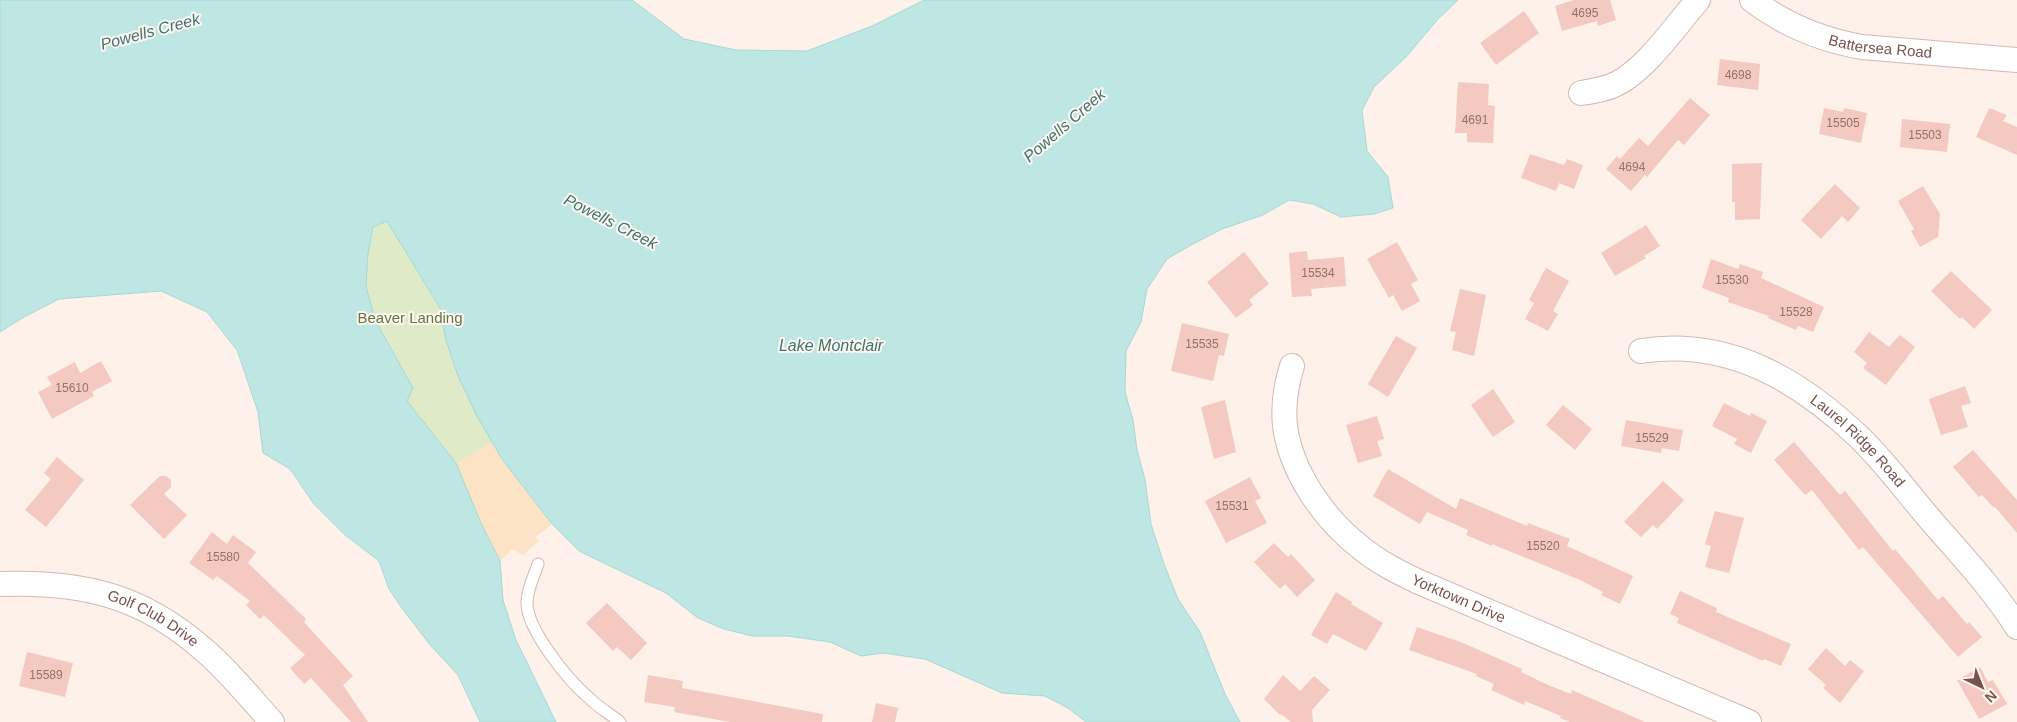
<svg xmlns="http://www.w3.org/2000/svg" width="2017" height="722" font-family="Arial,sans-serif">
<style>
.green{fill:#dfebc8}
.sand{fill:#fce3c5}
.water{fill:#bee7e4;stroke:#a4d9d5}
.building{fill:#f3c9c1}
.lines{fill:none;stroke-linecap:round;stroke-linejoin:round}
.lane-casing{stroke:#d2b9b2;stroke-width:13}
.street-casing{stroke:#d2b9b2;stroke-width:26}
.lane{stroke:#fff;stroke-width:11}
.street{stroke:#fff;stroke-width:24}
.labels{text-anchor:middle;stroke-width:4;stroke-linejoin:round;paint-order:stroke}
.number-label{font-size:12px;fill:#987069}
.street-label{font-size:15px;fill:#79524c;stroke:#fff6f1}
.park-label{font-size:15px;fill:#5e7941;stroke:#fff6f1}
.water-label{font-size:16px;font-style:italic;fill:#3c7672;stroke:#fff6f1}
</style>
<rect width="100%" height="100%" fill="#fdf1ea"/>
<!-- green -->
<path class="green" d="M387 221 440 308 446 340 458 376 477 416 526 491 552 524 535 537 539 541 523 555 512 549 500 561 439 441 406 401 413 387 375 320 366 286 368 253 373 227Z"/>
<!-- sand -->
<path class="sand" d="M492 442 502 459 552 524 535 537 539 541 523 555 512 549 500 561 481 523 456 463Z"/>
<!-- water -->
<path class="water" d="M0 0H632L684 39 736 50 807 51 872 26 924 0H1458L1438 19 1406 57 1374 87 1362 110 1367 151 1388 177 1393 208 1374 214 1341 217 1313 204 1289 200 1263 215 1222 229 1191 245 1167 259 1147 289 1141 322 1126 351 1125 392 1133 420 1137 450 1145 479 1151 524 1164 564 1178 599 1200 632 1225 694 1240 722H1086L1068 708 1045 696 1002 693 925 659 883 653 861 656 830 642 788 636H752L724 629 698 618 666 593 579 551 552 524 502 459 477 416 458 376 446 340 440 308 387 221 373 227 368 253 366 286 375 320 413 388 407 401 456 463 481 523 500 561 503 600 516 640 556 722H480L458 675 431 646 404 611 389 589 379 561 344 534 314 504 290 469 263 453 258 412 237 350 207 312 161 291 59 299 24 317 0 332Z"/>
<!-- building -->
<g class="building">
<path d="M1574 0H1610L1616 20 1598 26 1597 21 1562 31 1555 6Z"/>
<path d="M1524 11 1539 33 1496 65 1480 43Z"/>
<path d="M1720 59 1760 64 1758 90 1717 85Z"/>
<path d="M1458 82 1489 84 1488 105 1495 106 1493 143 1467 142V133H1455Z"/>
<path d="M1690 98 1710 115 1684 145 1678 140 1647 177 1645 175 1631 191 1606 169 1617 156 1620 159 1639 138 1648 146Z"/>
<path d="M1824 108 1843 112 1844 108 1867 113 1861 143 1819 134Z"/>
<path d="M1989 108 2007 115 2003 121 2017 127V155L1976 137Z"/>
<path d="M1902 119 1950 124 1947 152 1900 147Z"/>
<path d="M1530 154 1564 165 1567 159 1583 165 1574 189 1559 183 1556 191 1521 178Z"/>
<path d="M1762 163 1760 219 1735 220V202H1732V164Z"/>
<path d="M1835 184 1860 208 1848 222 1842 216 1821 239 1801 220Z"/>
<path d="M1923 186 1940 214 1938 237 1920 247 1911 231 1914 229 1898 201Z"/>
<path d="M1646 225 1660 246 1644 256 1646 258 1615 276 1601 253Z"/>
<path d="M1397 242 1418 280 1411 284 1420 301 1402 311 1393 295 1389 298 1367 259Z"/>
<path d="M1307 251 1308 260 1344 257 1346 286 1311 289 1312 296 1292 297 1289 253Z"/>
<path d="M1244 252 1269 284 1249 300 1253 305 1236 318 1207 282Z"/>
<path d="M1711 259 1738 269 1740 264 1763 272 1761 278 1824 307 1813 332 1798 326 1796 330 1768 318 1769 316 1728 302 1729 298 1702 288Z"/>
<path d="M1546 268 1569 281 1553 311 1558 314 1548 331 1525 319 1534 303 1529 300Z"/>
<path d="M1951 271 1992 310 1974 329 1962 317 1960 319 1931 291Z"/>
<path d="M1460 289 1486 295 1474 356 1452 350 1456 332 1450 331Z"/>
<path d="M1182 323 1229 334 1224 356 1219 355 1213 381 1171 371Z"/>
<path d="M1869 332 1889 347 1900 335 1915 347 1886 385 1863 368 1867 363 1854 352Z"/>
<path d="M1396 336 1417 348 1388 397 1368 384Z"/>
<path d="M101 361 112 381 92 392 94 396 52 419 38 392 52 385 47 377 75 362 80 373Z"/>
<path d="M1965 386 1971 403 1961 406 1968 427 1941 435 1929 399Z"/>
<path d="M1493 389 1515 422 1493 437 1471 405Z"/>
<path d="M1225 400 1236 452 1214 459 1201 407Z"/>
<path d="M1724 403 1750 416 1751 413 1767 421 1751 453 1734 444 1737 439 1712 426Z"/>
<path d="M1563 405 1592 429 1575 450 1546 425Z"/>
<path d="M1377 416 1384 439 1377 441 1382 456 1358 463 1346 425Z"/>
<path d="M1626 420 1683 430 1679 451 1662 448 1661 453 1621 446Z"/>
<path d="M1794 442 1840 495 1845 491 1893 551 1895 549 1938 600 1943 596 1967 624 1969 622 1982 637 1958 657 1863 547 1859 550 1812 490 1805 495 1774 460Z"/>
<path d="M1973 450 2017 500V533L1995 507 1994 508 1982 495 1979 497 1953 467Z"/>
<path d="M57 457 84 480 46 527 25 510 51 479 44 473Z"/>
<path d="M1388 469 1456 509 1460 498 1527 526 1528 523 1570 539 1567 546 1633 576 1620 604 1601 595 1603 592 1580 580 1492 544V546L1466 535 1468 530 1427 512 1420 524 1373 496Z"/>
<path d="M160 476H166L171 480V487L164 494 187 515 164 539 130 505Z"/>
<path d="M1250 477 1261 498 1255 501 1267 523 1226 543 1205 501Z"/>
<path d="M1663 481 1684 500 1657 529 1653 525 1641 537 1624 522Z"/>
<path d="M1715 511 1744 518 1729 573 1705 567 1711 546 1705 544Z"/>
<path d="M212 532 227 544 233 535 256 552 248 563 306 619 304 622 353 676 343 685 368 722H351L311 678 304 684 290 668 305 655 264 615 260 619 246 605 250 601 217 576 213 580 189 563Z"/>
<path d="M1274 543 1288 557 1291 554 1315 580 1297 597 1285 584 1280 589 1254 562Z"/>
<path d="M1680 591 1717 608 1716 612 1791 644 1781 666 1764 659 1763 661 1677 623 1679 618 1670 614Z"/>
<path d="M1336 592 1352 602 1351 604 1383 623 1366 651 1333 634 1327 644 1311 635Z"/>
<path d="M607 603 647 643 631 660 617 647 613 651 586 623Z"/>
<path d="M1417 627 1463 643 1522 669 1521 672 1548 685 1571 694 1572 690 1645 722H1570L1560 718 1561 716 1525 701 1524 705 1491 690 1494 684 1476 676 1477 674 1409 650Z"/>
<path d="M1826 648 1845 666 1850 660 1864 671 1840 703 1823 688 1826 685 1808 669Z"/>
<path d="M27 652 73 663 65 697 19 686Z"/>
<path d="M1980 667 1988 682 1993 680 2007 704 1979 719 1957 680Z"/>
<path d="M648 675 683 681 682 688 823 714 822 722H730L674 712 675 707 644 702Z"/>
<path d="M1283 675 1300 691 1314 676 1330 690 1312 710 1313 722H1291L1281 714 1280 715 1264 699Z"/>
<path d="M876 703 898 708 895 722H872Z"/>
</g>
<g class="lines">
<!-- lane casing -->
<g class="lane-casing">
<path id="lane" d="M538 564C534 576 527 590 527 602 526 629 569 681 589 698 598 707 610 714 620 722"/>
</g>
<!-- street casing -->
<g class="street-casing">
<g id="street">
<path id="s1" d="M1752 0C1785 25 1821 40 1862 47L2017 60"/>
<path d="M1581 93C1594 91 1607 89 1618 83 1647 68 1676 25 1698 0"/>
<path id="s2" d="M1641 351C1728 338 1798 379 1859 437 1884 461 1906 491 1929 518 1959 553 1992 587 2017 627"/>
<path id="s3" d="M1292 366C1286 385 1283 406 1285 426 1291 472 1324 519 1360 547 1378 562 1398 572 1419 582L1749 722"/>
<path id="s4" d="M0 584C81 581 142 595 204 650 229 671 250 698 272 722"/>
</g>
</g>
<!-- lane -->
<use href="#lane" class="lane"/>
<!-- street -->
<use href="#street" class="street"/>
</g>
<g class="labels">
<!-- number labels -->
<g class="number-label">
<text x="1585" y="17">4695</text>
<text x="1738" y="79">4698</text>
<text x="1475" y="124">4691</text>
<text x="1843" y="127">15505</text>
<text x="1925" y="139">15503</text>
<text x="1632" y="171">4694</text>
<text x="1318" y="277">15534</text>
<text x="1732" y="284">15530</text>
<text x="1796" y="316">15528</text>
<text x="1202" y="348">15535</text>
<text x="72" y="392">15610</text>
<text x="1652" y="442">15529</text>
<text x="1232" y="510">15531</text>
<text x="1543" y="550">15520</text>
<text x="223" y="561">15580</text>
<text x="46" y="679">15589</text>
</g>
<!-- street labels -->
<g class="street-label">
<text dy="5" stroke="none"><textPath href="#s1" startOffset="139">Battersea Road</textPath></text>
<text dy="5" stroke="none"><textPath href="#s2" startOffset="245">Laurel Ridge Road</textPath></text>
<text dy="5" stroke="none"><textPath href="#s3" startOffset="318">Yorktown Drive</textPath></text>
<text dy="5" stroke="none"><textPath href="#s4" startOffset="160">Golf Club Drive</textPath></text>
</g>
<!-- park labels -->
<g class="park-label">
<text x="410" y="323">Beaver Landing</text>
</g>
<!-- water labels -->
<g class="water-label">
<text transform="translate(150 31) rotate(-15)" y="6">Powells Creek</text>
<text transform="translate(1064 125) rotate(-41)" y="6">Powells Creek</text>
<text transform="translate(611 221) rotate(27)" y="6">Powells Creek</text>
<text x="831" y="351">Lake Montclair</text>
</g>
</g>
<!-- north arrow -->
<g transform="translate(1982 687) rotate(137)" stroke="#fff6f1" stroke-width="4" paint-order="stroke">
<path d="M0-4L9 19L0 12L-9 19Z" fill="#79524c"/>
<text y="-8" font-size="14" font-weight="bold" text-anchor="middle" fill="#79524c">N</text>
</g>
</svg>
